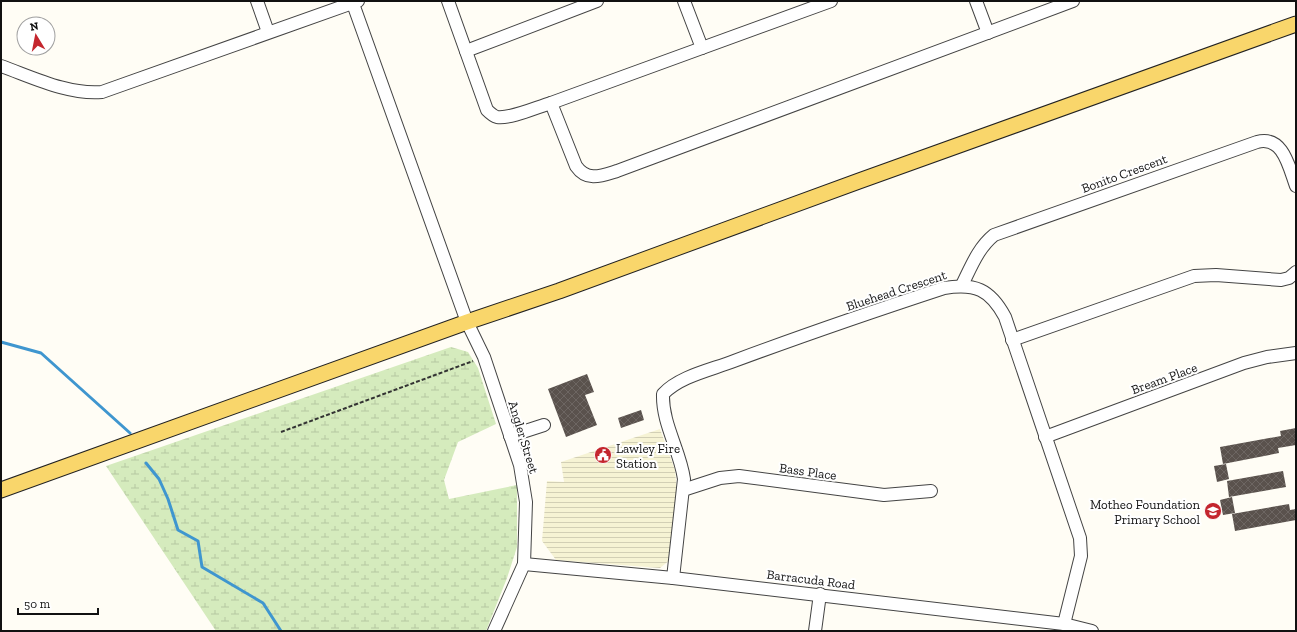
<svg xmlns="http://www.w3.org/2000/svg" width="1297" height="632" font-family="'Zilla Slab',serif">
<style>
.farmland{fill:url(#farmland-rules)}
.wetland{fill:url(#wetland-marsh)}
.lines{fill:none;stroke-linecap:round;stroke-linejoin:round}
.stream{stroke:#3f96cf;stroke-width:3}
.building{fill:url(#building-cross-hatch)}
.minor-casing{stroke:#444;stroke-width:14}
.major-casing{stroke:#222;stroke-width:17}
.path{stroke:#333;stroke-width:2;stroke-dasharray:4 2;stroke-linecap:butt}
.minor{stroke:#fff;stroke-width:12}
.major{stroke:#f9d66b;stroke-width:15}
.labels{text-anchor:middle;stroke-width:4;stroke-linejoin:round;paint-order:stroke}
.street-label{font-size:13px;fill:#111;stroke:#fff}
.poi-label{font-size:13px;fill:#111;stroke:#fff;text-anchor:start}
</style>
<defs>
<pattern id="farmland-rules" width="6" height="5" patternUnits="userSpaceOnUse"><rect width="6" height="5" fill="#f6f3d4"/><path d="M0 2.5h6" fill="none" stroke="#d2cfb5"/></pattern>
<pattern id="wetland-marsh" width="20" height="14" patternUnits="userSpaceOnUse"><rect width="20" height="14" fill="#d5ebbd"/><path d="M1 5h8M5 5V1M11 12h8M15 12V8" fill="none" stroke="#b6c8a1"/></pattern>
<pattern id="building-cross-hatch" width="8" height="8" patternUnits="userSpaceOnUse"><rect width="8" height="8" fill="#5a524d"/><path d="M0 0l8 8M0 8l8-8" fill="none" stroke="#6d6662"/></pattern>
</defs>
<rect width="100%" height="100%" fill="#fffdf5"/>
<!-- farmland -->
<path class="farmland" d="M660 429 675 470 677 491 670 560 660 568 556 560 542 541 547 481 564 482 561 462Z"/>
<!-- wetland -->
<path class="wetland" d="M451 347 468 352 478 368 496 424 458 442 444 480 449 499 517 485V547L507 578 486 631H216L106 466Z"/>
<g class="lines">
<!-- stream -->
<g class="stream">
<path d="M1 342 41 353 130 433"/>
<path d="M146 463 159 479 168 499 178 530 198 541 202 567 263 603 281 631"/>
</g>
</g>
<!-- building -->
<g class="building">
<path d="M587 374 594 392 585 395 597 425 566 437 548 389Z"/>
<path d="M641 410 644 420 621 428 618 418Z"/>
<path d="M1296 428V445L1278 448 1279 453 1223 464 1220 447 1281 436 1280 431Z"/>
<path d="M1226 464 1229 479 1217 482 1214 466Z"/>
<path d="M1283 471 1286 487 1229 497 1227 481Z"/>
<path d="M1232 497 1235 513 1223 515 1220 500Z"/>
<path d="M1289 504 1290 510 1296 509V520L1235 531 1232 514Z"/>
</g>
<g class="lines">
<!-- minor casing -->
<g class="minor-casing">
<g id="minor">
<path d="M257 1 268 32"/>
<path d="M352 1 467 322 484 357 520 465 526 502 524 564 494 631"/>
<path d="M448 1 487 110C490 113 493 116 497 117 511 119 537 107 551 103L831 1"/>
<path d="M684 1 702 48"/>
<path d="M976 1 988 33"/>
<path d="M466 51 597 1"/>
<path d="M1 66C32 77 68 95 102 92L358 1"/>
<path d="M551 103 576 166C587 182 601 176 617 171L1073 1"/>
<path d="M962 285C971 267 978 248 994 235L1257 142C1283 135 1289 167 1296 186"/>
<path d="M1012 340 1194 276 1216 275 1281 280 1289 278 1296 272"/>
<path d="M510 436 544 425"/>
<path d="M1045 437 1244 363 1267 357 1296 353"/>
<path d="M683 490 720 478 739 476 884 495 931 491"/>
<path d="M524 564 673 578 1064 624 1092 631"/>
<path d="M673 578 684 479C680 450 662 424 663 394 680 376 711 370 734 361 804 335 874 311 944 288 975 283 990 289 1005 317L1080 538 1081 556 1064 624"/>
<path d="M815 631 820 594"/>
</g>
</g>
<!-- major casing -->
<g class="major-casing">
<path id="major" d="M1 490 467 322 559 291 859 181 1296 24"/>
</g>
<!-- path -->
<path class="path" d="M281 432 473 361"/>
<!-- minor -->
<use href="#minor" class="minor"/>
<!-- major -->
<use href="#major" class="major"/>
</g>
<!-- icons -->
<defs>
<g id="civic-disc" transform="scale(0.9)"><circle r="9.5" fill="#c4262e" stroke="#fff"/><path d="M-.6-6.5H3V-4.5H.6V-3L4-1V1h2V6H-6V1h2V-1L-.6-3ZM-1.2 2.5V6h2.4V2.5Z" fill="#fff"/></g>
<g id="school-disc" transform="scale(0.9)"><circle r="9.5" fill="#c4262e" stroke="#fff"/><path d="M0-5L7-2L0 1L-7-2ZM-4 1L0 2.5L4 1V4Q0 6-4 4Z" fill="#fff"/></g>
</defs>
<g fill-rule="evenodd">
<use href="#civic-disc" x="603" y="455"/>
<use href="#school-disc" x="1213" y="511"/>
</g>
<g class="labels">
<!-- street labels -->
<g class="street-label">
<text transform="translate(1124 173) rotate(-20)" y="5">Bonito Crescent</text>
<text transform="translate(896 290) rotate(-18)" y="5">Bluehead Crescent</text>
<text transform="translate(1164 378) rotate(-20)" y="5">Bream Place</text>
<text transform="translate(524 437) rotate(73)" y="5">Angler Street</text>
<text transform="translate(808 471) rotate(8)" y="5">Bass Place</text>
<text transform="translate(811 579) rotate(7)" y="5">Barracuda Road</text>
</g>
<!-- poi labels -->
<g class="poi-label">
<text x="616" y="453">Lawley Fire<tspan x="616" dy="15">Station</tspan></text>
<text x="1200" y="509" text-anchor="end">Motheo Foundation<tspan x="1200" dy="15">Primary School</tspan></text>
</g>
</g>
<!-- border -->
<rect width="1297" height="632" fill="none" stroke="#111111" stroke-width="4"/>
<!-- north arrow -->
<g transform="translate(36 36) rotate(350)"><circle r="19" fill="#ffffff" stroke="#a0a0a0"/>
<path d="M0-3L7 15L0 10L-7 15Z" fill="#c4262e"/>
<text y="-6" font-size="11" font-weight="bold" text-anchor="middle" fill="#111111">N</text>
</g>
<!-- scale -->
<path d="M18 608v6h80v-6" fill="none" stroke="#111111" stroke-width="2"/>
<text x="24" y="608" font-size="12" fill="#111111" stroke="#ffffff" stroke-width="3" paint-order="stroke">50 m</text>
</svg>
